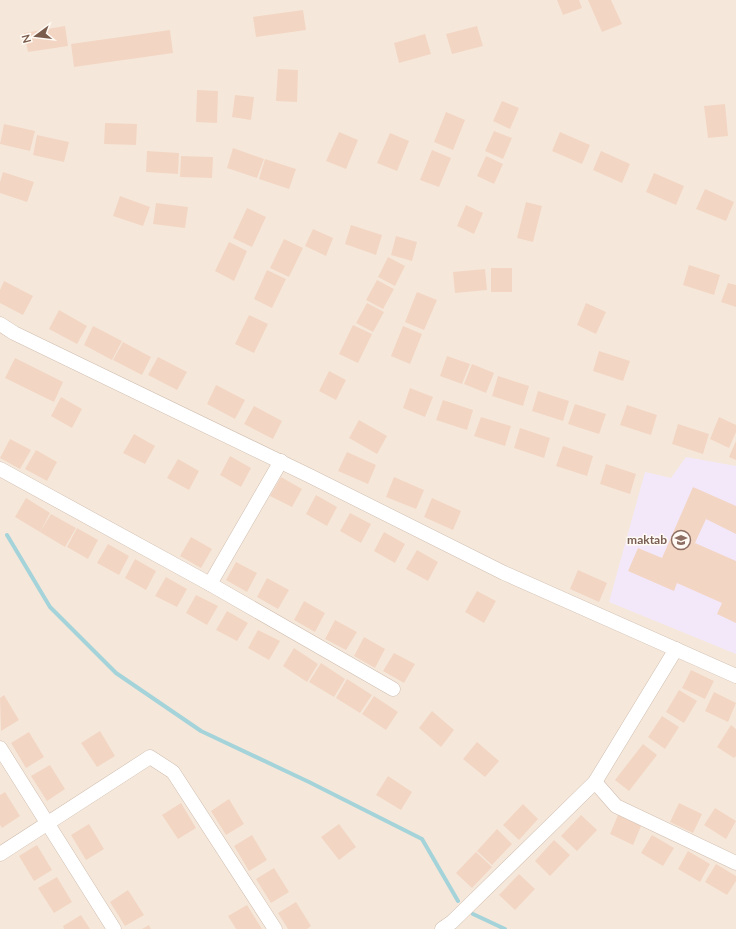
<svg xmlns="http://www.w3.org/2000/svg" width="736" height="929" font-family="Lato,sans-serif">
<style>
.residential{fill:#f5e8da}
.education{fill:#f3e8fa}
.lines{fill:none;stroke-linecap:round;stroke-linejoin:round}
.stream{stroke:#a5d3da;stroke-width:4}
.building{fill:#f3d5c3}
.minor-casing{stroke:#d1beb0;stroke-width:15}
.minor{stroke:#fff;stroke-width:14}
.labels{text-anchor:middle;stroke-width:3;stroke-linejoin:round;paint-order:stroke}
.education-label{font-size:12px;font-weight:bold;fill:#785e54;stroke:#fffaf3;text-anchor:end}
</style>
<rect width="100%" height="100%" fill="#fdf6ec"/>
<!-- residential -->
<rect class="residential" x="0" y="0" width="736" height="929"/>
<!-- education -->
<path class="education" d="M686 457 736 466V654L609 602 645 472 671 478Z"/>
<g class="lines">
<!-- stream -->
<g class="stream">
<path d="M7 535 50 607 116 673 201 731 309 782 422 839 458 901"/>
<path d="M473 914 505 929"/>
</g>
</g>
<!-- building -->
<g class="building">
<path d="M557 0H579L582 8 563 15Z"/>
<path d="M588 0H611L622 24 602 32Z"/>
<path d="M303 10 306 30 256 37 253 17Z"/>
<path d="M65 26 68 46 28 52 24 33Z"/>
<path d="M477 26 483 46 452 54 446 34Z"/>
<path d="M170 30 173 53 74 67 71 44Z"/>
<path d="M425 34 431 54 399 63 394 43Z"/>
<path d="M278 69 298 70 297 102 276 101Z"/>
<path d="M197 90 218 91 217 123 196 122Z"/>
<path d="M235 95 254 97 251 120 232 117Z"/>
<path d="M502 101 519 108 510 129 493 121Z"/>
<path d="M725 104 728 136 708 138 704 106Z"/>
<path d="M446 112 465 120 453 150 434 142Z"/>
<path d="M105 123 137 124 136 145 104 144Z"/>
<path d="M4 124 35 131 30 151 0 144Z"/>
<path d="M494 131 512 138 503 159 485 151Z"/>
<path d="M339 132 358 140 346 169 326 161Z"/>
<path d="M560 132 590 145 582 164 552 151Z"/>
<path d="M390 133 409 141 397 171 377 163Z"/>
<path d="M37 135 69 142 64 162 33 155Z"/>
<path d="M233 148 264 159 257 178 227 168Z"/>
<path d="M432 150 451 158 439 187 420 180Z"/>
<path d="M147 151 179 153 178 174 146 172Z"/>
<path d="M601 151 630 164 622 183 593 170Z"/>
<path d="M181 156 213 157 212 178 180 177Z"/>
<path d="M486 156 503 164 494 184 477 176Z"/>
<path d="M265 159 296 169 289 189 259 179Z"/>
<path d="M3 172 34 182 27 202 0 193V182Z"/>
<path d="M654 173 684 186 676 205 646 192Z"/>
<path d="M705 189 734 202 726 221 696 209Z"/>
<path d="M120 196 150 207 143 226 113 216Z"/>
<path d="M526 202 542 206 533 242 517 238Z"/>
<path d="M156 203 188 207 185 228 153 224Z"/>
<path d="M466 205 483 213 474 234 457 226Z"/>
<path d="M247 208 266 217 252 247 233 238Z"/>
<path d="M351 225 382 235 376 255 345 244Z"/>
<path d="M313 229 333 238 326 256 305 246Z"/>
<path d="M396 236 417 242 412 261 391 255Z"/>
<path d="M284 239 303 248 289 277 270 268Z"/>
<path d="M229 242 247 251 234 281 215 271Z"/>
<path d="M388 257 405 266 395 286 378 277Z"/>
<path d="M689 265 720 275 714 295 683 285Z"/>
<rect x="491" y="268" width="21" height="24"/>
<path d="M485 269 487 290 455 293 453 272Z"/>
<path d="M267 270 286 279 272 308 254 299Z"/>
<path d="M377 280 394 289 383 309 366 300Z"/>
<path d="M4 281 33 296 23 315 0 303V290Z"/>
<path d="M728 283 736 285V307L721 302Z"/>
<path d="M417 292 437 300 424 330 405 322Z"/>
<path d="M367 303 384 312 373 332 356 323Z"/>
<path d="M586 303 606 312 596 334 577 325Z"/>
<path d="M59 310 87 326 77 344 49 329Z"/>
<path d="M249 315 268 324 254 353 235 344Z"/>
<path d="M353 325 372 334 358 363 339 354Z"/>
<path d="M93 326 122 341 112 360 84 345Z"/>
<path d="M403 326 422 334 410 364 391 356Z"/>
<path d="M123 342 151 357 142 375 113 360Z"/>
<path d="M599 351 630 361 623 381 593 371Z"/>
<path d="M447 356 470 364 462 384 440 376Z"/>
<path d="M158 357 187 372 177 390 148 375Z"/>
<path d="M15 358 63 382 54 402 5 378Z"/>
<path d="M472 364 494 373 486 393 464 384Z"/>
<path d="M329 371 346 380 336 400 319 391Z"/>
<path d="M498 376 529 386 523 406 492 396Z"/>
<path d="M216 385 245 400 235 419 207 404Z"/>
<path d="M410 388 433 397 425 417 403 408Z"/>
<path d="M538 391 569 401 563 421 532 411Z"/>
<path d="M61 397 82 409 72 428 51 416Z"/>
<path d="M443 400 473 410 467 430 436 420Z"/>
<path d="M575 404 606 414 599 434 568 424Z"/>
<path d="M627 405 657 415 651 435 620 425Z"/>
<path d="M254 406 282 421 273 439 244 424Z"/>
<path d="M481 417 511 426 505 446 474 436Z"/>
<path d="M719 417 736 425V432L729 448 710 439Z"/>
<path d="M359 420 387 436 377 454 349 438Z"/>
<path d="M678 424 709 434 703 454 672 444Z"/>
<path d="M520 428 550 438 544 458 514 448Z"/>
<path d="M134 434 155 446 145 464 123 453Z"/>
<path d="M10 439 31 450 20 469 0 458Z"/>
<path d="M736 441V460L729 457Z"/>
<path d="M563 446 593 456 587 476 556 466Z"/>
<path d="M36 450 57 462 47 481 25 469Z"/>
<path d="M347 452 376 465 368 484 338 471Z"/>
<path d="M230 456 251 468 241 487 220 475Z"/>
<path d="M178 459 199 471 189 490 167 478Z"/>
<path d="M606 464 636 474 630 494 600 484Z"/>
<path d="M281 477 302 489 292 507 270 496Z"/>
<path d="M394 477 424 490 416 509 386 497Z"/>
<path d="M693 487 736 506V534L706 519 695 543 736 561V623L717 614 722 603 677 583 674 591 628 571 638 548 662 558Z"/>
<path d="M316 495 337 507 327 526 306 514Z"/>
<path d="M26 498 50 513 40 532 15 517Z"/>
<path d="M432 498 461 511 453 530 424 517Z"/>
<path d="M350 513 371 524 361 543 340 531Z"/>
<path d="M51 514 76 528 65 547 40 532Z"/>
<path d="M77 528 98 540 88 559 67 547Z"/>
<path d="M384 532 405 544 395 563 374 551Z"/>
<path d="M191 537 212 549 201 568 180 556Z"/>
<path d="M108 544 129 556 119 575 97 563Z"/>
<path d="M417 550 438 562 428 581 406 569Z"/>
<path d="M135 559 156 571 146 590 125 578Z"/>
<path d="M236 562 257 573 247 592 226 580Z"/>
<path d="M578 570 607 583 599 602 570 589Z"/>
<path d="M166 577 187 589 177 607 155 596Z"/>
<path d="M267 578 289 590 278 609 257 597Z"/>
<path d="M477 591 496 601 484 623 465 612Z"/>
<path d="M196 595 218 606 207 625 186 613Z"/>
<path d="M304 601 325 613 315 632 294 620Z"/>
<path d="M227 611 248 623 237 641 216 630Z"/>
<path d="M335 620 357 632 346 650 325 639Z"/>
<path d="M258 630 280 641 269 660 248 648Z"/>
<path d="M364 637 385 649 375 668 354 656Z"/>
<path d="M294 648 318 664 307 682 283 666Z"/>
<path d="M394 653 415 664 404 683 383 671Z"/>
<path d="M321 663 345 679 334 697 309 682Z"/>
<path d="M691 670 714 681 705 699 682 688Z"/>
<path d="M347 679 372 695 360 713 336 698Z"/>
<path d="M679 690 697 701 684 723 666 712Z"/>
<path d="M714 692 736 703 728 722 705 711Z"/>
<path d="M4 695 19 720 1 731 0 698Z"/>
<path d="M374 696 398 712 386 730 362 714Z"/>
<path d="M432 711 454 730 441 747 419 728Z"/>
<path d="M662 716 679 727 665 749 648 737Z"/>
<path d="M731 725 736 729V756L734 758 717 747Z"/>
<path d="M100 731 115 756 97 767 81 743Z"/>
<path d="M29 732 44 757 26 768 11 743Z"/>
<path d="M477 742 499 761 485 777 463 759Z"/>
<path d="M643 744 657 755 629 791 615 780Z"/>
<path d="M50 765 65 789 47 801 31 776Z"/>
<path d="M388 776 412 792 401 810 376 795Z"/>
<path d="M5 792 20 816 2 828 0 825V795Z"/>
<path d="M229 799 244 824 226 835 211 811Z"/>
<path d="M181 803 196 828 178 839 162 815Z"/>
<path d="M679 803 702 814 693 833 670 822Z"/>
<path d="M523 804 538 819 519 840 503 825Z"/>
<path d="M715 808 736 821 726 839 704 825Z"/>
<path d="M581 815 597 830 577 851 561 836Z"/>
<path d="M618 815 641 826 633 845 610 834Z"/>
<path d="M89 824 104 849 86 860 71 835Z"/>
<path d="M339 824 356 847 339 860 321 837Z"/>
<path d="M497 829 512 844 492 865 477 851Z"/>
<path d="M252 835 267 860 249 871 234 846Z"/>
<path d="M652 835 674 848 663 866 641 853Z"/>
<path d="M554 840 570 855 550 876 535 861Z"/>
<path d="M37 845 52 870 34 881 19 856Z"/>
<path d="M688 851 710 864 700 882 678 869Z"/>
<path d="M476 852 492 867 472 888 456 873Z"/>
<path d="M716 864 736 876V881L727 895 705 882Z"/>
<path d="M274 868 289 892 271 903 256 879Z"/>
<path d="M519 874 535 889 515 910 499 895Z"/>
<path d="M57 877 72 902 54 913 38 888Z"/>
<path d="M128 890 144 915 125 926 110 902Z"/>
<path d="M296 902 311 926 307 929H288L278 913Z"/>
<path d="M247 905 262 929H236L228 916Z"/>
<path d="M81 915 90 929H64L63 926Z"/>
<path d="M149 925 151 929H142Z"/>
</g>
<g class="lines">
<!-- minor casing -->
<g class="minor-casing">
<g id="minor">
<path d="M0 324 14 333 310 476 504 573 736 676"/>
<path d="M0 469 210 584 393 689"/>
<path d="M210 584 281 461"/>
<path d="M0 748 114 929"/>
<path d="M595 782 616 806 736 863"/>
<path d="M0 854 150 757 173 772 275 929"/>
<path d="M442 929 452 922 595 782 676 649"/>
</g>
</g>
<!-- minor -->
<use href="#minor" class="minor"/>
</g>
<!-- icons -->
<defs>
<g id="school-ring" transform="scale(1)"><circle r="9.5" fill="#fffaf3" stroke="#8d6e63" stroke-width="1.5"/><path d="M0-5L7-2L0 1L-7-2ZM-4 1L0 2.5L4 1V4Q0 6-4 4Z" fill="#8d6e63"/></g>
</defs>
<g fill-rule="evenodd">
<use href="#school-ring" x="681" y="540"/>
</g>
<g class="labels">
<!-- education labels -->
<g class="education-label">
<text x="667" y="544">maktab</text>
</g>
</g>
<!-- north arrow -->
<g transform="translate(36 36) rotate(255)" stroke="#fffaf3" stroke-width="3" paint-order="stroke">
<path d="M0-3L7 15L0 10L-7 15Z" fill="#7a5c4d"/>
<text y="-6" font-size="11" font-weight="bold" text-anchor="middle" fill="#7a5c4d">N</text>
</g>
</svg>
